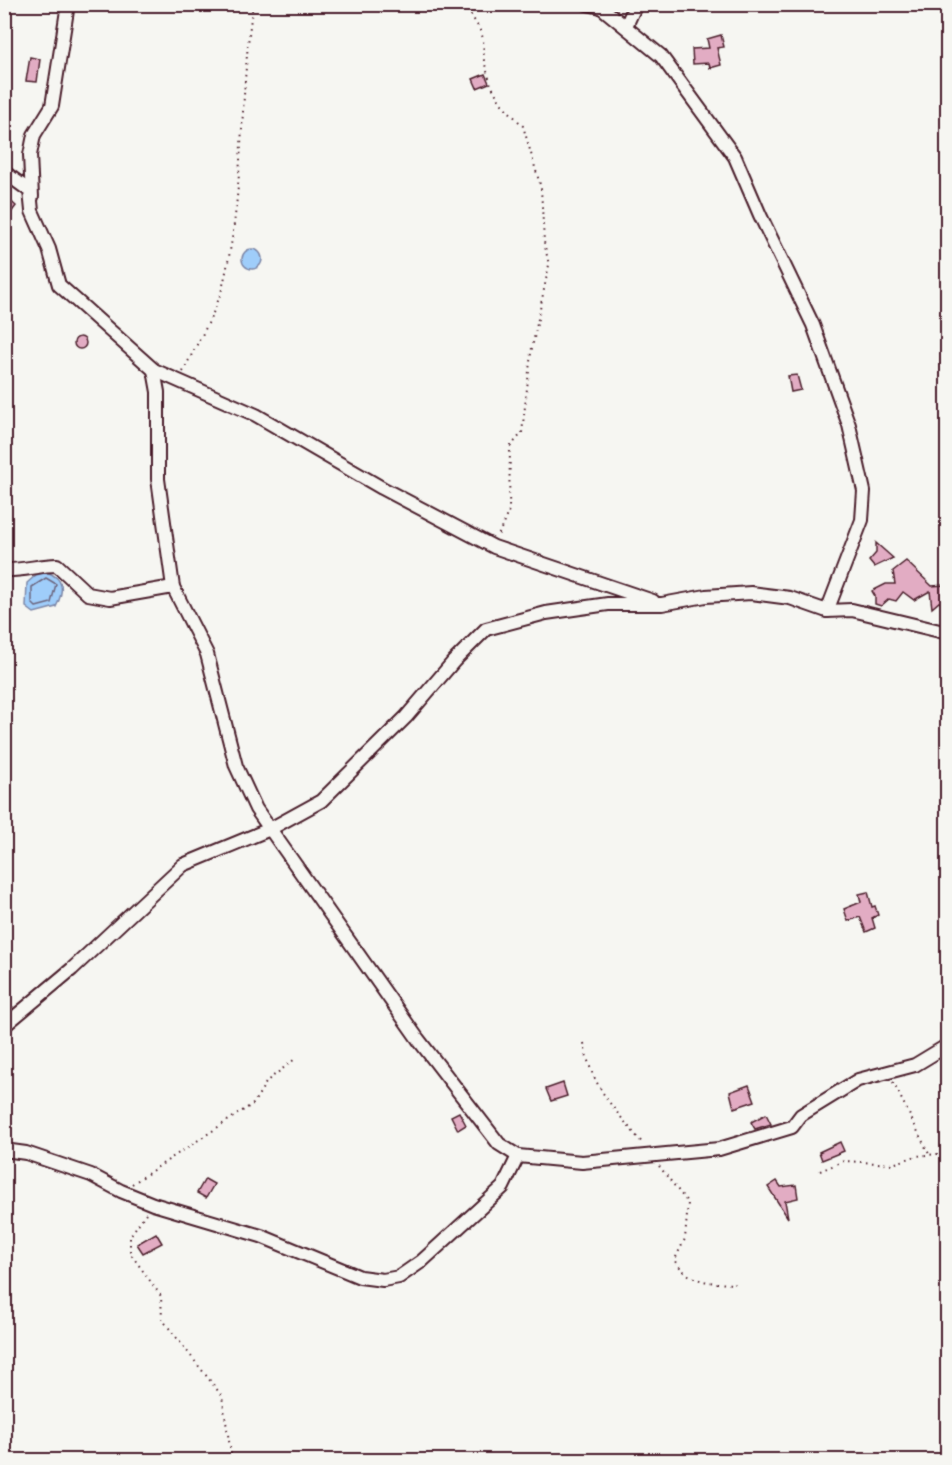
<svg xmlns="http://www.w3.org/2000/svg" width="952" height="1465" font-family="'Architects Daughter',sans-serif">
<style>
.water{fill:#9fcdfa;stroke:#7d87a7;stroke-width:1.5}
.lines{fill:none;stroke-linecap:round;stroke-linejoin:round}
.shore{stroke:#6c657e;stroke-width:1.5}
.building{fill:#e2acc3;stroke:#4a1f2b;stroke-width:1.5}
.street-casing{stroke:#4a1f2b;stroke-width:16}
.path{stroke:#4a1f2b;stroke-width:2;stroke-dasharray:1.5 4.5;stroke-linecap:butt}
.street{stroke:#f6f6f2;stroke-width:12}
</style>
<rect width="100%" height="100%" fill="#f6f6f2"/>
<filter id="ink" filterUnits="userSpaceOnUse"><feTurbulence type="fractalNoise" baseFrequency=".0167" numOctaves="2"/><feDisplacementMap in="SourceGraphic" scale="12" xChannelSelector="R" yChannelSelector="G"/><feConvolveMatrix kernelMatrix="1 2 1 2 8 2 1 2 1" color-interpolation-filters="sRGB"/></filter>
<g filter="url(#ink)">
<!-- water -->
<g class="water">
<circle cx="252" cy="259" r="10"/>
<path d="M47 572C65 579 64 591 56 607L34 613 26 607 27 583 36 575Z"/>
</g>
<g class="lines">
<!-- shore -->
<path class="shore" d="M46 578 56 584 51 603 36 607 32 603V587Z"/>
</g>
<!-- building -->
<g class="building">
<path d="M721 35 724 47 717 48 721 65 710 68 709 63 693 64 692 49 709 48 707 39Z"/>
<path d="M30 57 40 59 37 82 26 81Z"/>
<path d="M485 74 489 83 477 88 473 79Z"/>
<path d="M4 195 16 206 10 214 4 210Z"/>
<circle cx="80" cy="343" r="6"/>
<path d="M797 375 801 390 791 392 788 376Z"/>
<path d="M876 543 893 558 874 567 869 561 876 553Z"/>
<path d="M906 561 932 586 944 585 948 606 939 602 932 608 930 591 914 600 903 592 896 601 889 599 881 606 875 604V596L872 591 886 584H895L893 571Z"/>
<path d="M868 892 872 907 875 906 878 915 872 918 875 928 866 932 860 917 848 921 844 909 861 902 859 894Z"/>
<path d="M563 1083 567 1096 551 1101 546 1089Z"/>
<path d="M749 1085 755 1101 734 1108 730 1092Z"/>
<path d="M459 1112 466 1125 458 1130 451 1116Z"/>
<path d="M766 1114 771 1124 755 1129 751 1122Z"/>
<path d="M840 1142 844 1151 822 1160 819 1152Z"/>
<path d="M205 1179 214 1184 206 1198 197 1193Z"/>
<path d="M777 1181 781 1187 796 1185 798 1198 785 1201 788 1218 768 1187Z"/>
<path d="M156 1233 162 1243 143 1253 137 1244Z"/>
</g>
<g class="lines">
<!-- street casing -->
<g class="street-casing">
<g id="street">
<path d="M587 4 601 7 661 56 735 157 760 215 813 325 849 425 864 491 862 520 827 611"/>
<path d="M626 26 636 4"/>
<path d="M4 172 30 191 32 211 49 249 59 285 154 370 256 415 382 488 494 547 653 601"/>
<path d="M32 197 30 155 34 135 52 106 68 4"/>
<path d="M154 370 158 392V479L173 587 207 654 236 766 256 809 418 1039 499 1144 518 1156 582 1162 719 1149 792 1127 801 1115 858 1080 915 1065 948 1045"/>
<path d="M4 570C23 571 39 565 57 565L88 594 110 598 173 587"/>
<path d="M4 1026 72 969 183 865 270 829 321 801 406 717 454 661 486 629 546 613 608 604H662L706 596 751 593 790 598 827 611 852 610 948 633"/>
<path d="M4 1150 26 1153 91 1175 121 1191 153 1204 261 1236 360 1277 383 1280 399 1277 422 1261 503 1187 518 1156"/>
</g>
</g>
<!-- path -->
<g class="path">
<path d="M456 4 471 15 479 28 483 38 484 61 491 85 501 103 523 126 541 188 544 242 549 265 531 353 522 433 510 447 509 510 498 536"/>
<path d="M183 372C197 342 217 313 224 281 245 190 239 96 253 4"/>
<path d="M584 1043C591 1088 616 1110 643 1144"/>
<path d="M893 1082 929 1154"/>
<path d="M659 1166 688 1203 685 1239 675 1259C686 1283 712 1283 735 1284"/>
<path d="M820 1171 844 1161 893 1164 916 1156 948 1153"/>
<path d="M132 1184 253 1104 267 1081 295 1059"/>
<path d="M146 1213 130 1236V1253L161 1296 162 1319 222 1396 232 1460"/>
</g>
<!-- street -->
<use href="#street" class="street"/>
</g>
</g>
<!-- margin -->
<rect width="952" height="1465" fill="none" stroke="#f6f6f2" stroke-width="24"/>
<rect x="12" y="12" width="928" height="1441" fill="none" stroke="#4a1f2b" stroke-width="2" filter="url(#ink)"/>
</svg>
